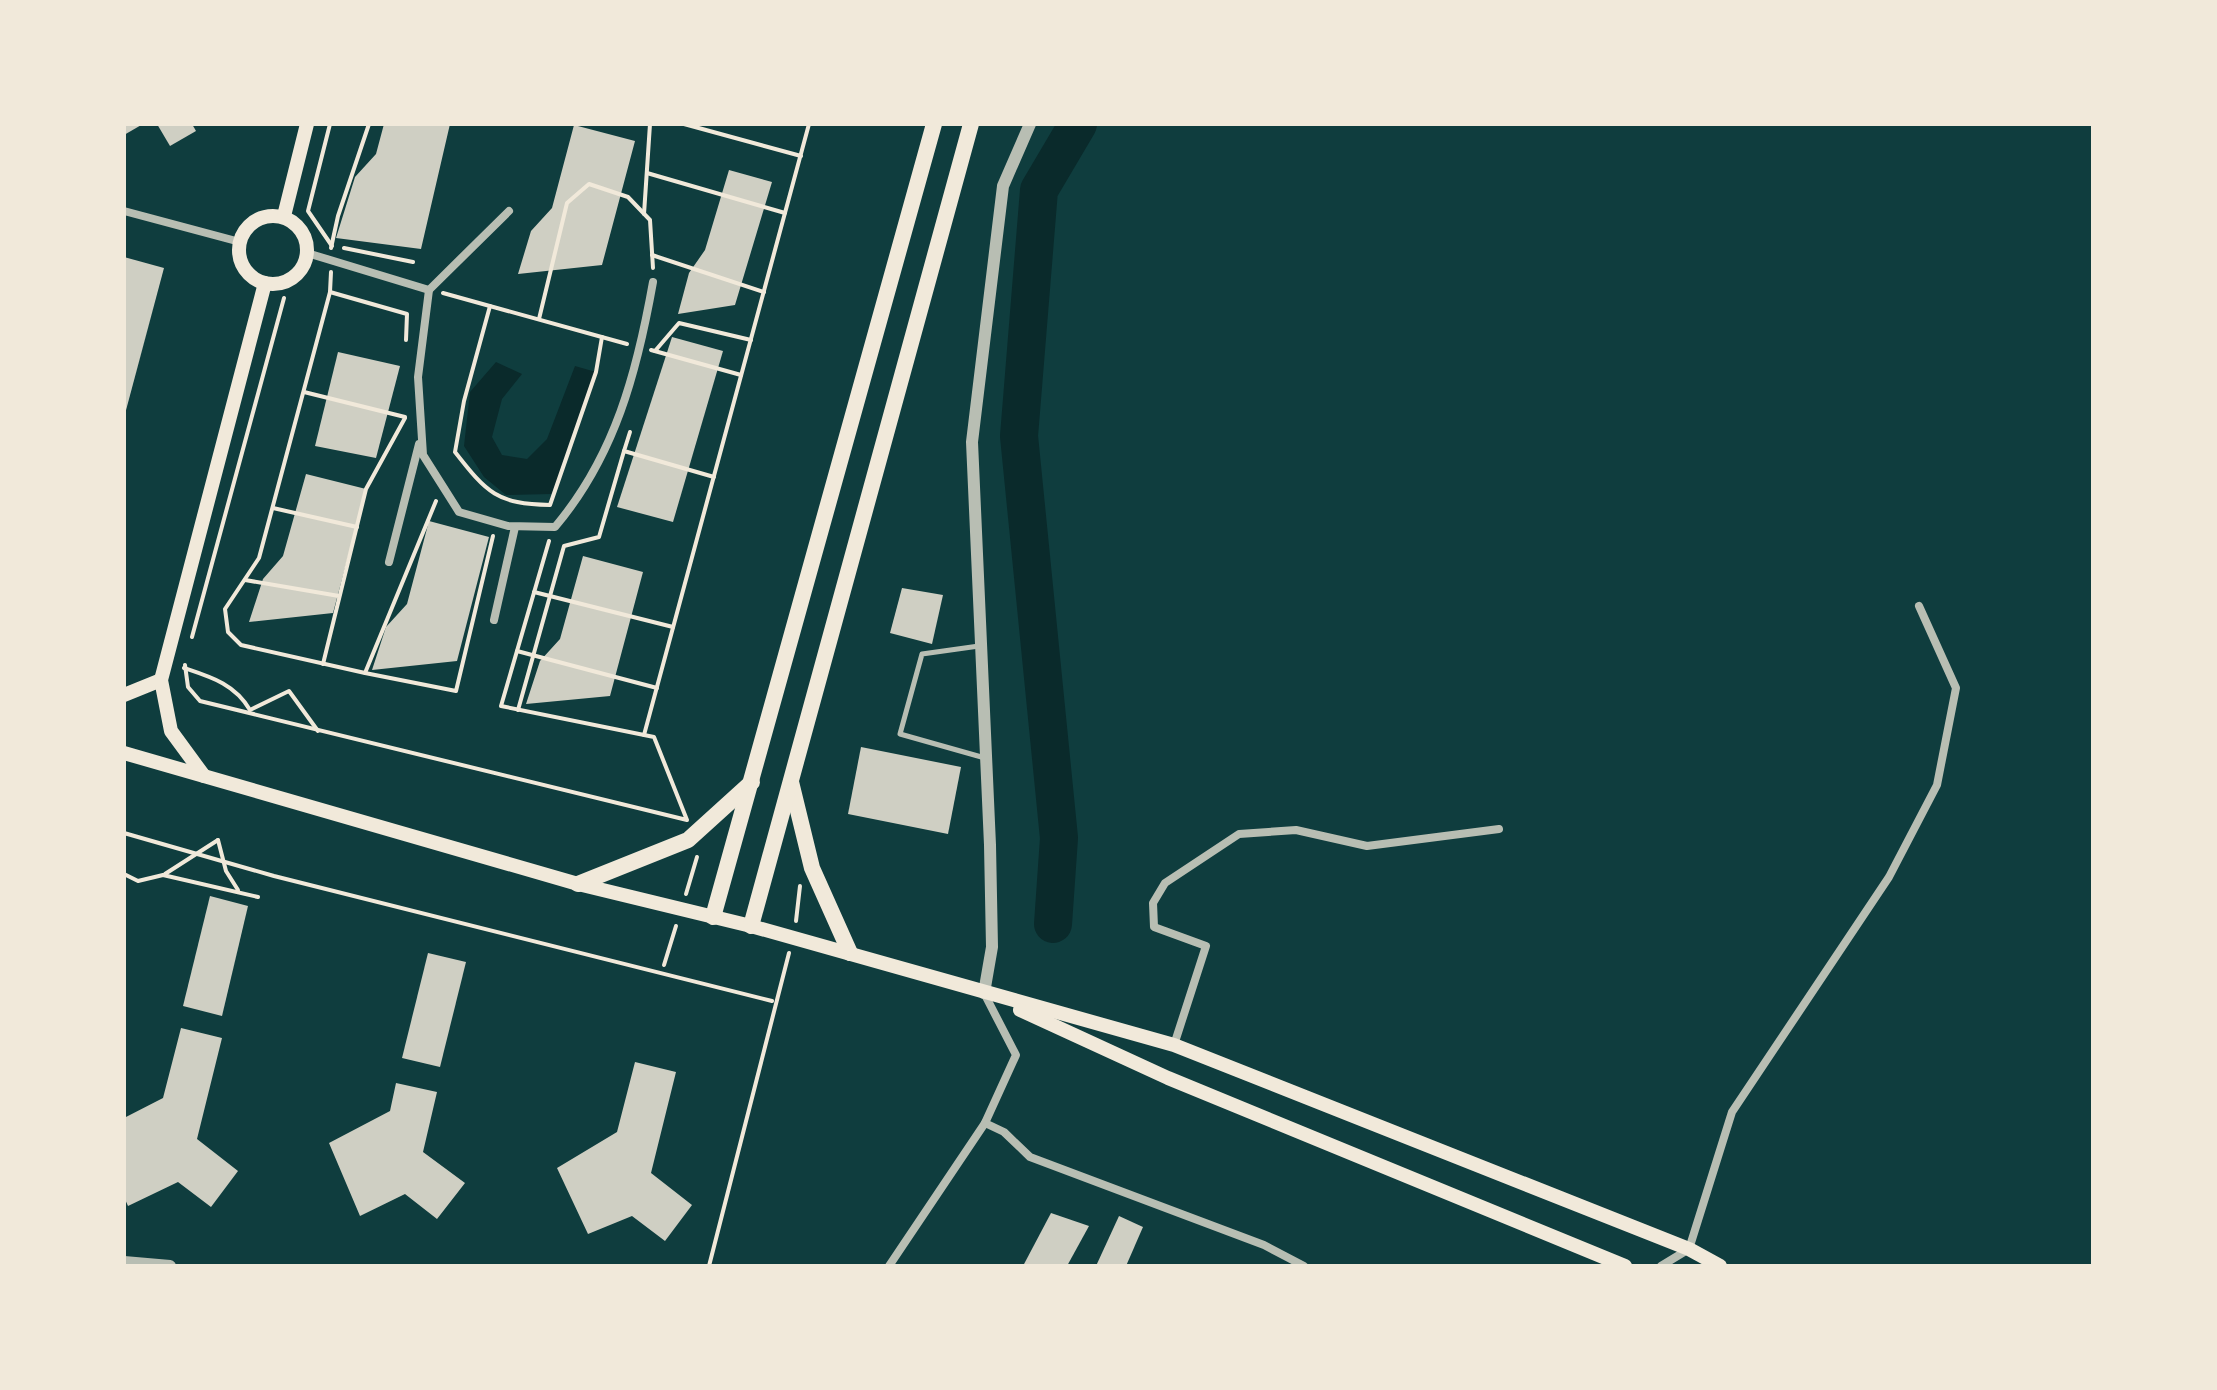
<svg xmlns="http://www.w3.org/2000/svg" width="2217" height="1390" font-family="'DejaVu Sans',sans-serif">
<style>
.water{fill:#0a2a2b}
.lines{fill:none;stroke-linecap:round;stroke-linejoin:round}
.river{stroke:#0a2a2b;stroke-width:38}
.building{fill:#cfcfc3}
.path{stroke:#f1e9da;stroke-width:4}
.service{stroke:#b8beb3;stroke-width:5}
.minor{stroke:#b8beb3;stroke-width:8}
.tertiary{stroke:#b8beb3;stroke-width:12}
.secondary{stroke:#f1e9da;stroke-width:14}
.trunk{stroke:#f1e9da;stroke-width:16}
</style>
<rect width="100%" height="100%" fill="#0f3d3e"/>
<!-- water -->
<path class="water" d="M496 362 522 374 502 399 492 437 502 455 527 459 547 439 575 366 596 372 552 494 506 495 484 477 464 446 470 392Z"/>
<g class="lines">
<!-- river -->
<path class="river" d="M1053 924 1059 838 1019 436 1039 190 1078 124"/>
</g>
<!-- building -->
<g class="building">
<path d="M124 124H143L124 135Z"/>
<path d="M157 124H192L196 131 170 146Z"/>
<path d="M384 124H450L421 249 336 238 355 177 376 154Z"/>
<path d="M574 125 635 141 602 265 518 274 531 231 552 208Z"/>
<path d="M729 170 772 182 735 305 678 314 689 273 705 250Z"/>
<path d="M124 257 164 268 125 414H124Z"/>
<path d="M672 337 723 351 673 522 617 507Z"/>
<path d="M338 352 400 366 376 458 315 446Z"/>
<path d="M306 474 366 489 333 613 249 622 263 579 283 556Z"/>
<path d="M429 521 489 537 457 661 372 670 386 627 407 604Z"/>
<path d="M583 556 643 572 610 696 526 704 540 661 560 639Z"/>
<path d="M902 588 943 595 932 644 890 633Z"/>
<path d="M861 747 961 767 948 834 848 814Z"/>
<path d="M210 896 248 906 222 1016 183 1006Z"/>
<path d="M428 953 466 962 440 1067 402 1058Z"/>
<path d="M181 1028 222 1038 197 1139 238 1171 211 1207 178 1182 128 1206 124 1197V1118L163 1098Z"/>
<path d="M635 1062 676 1072 651 1173 692 1205 665 1241 632 1216 588 1234 557 1168 617 1132Z"/>
<path d="M396 1083 437 1092 423 1152 465 1183 437 1219 405 1194 360 1216 329 1143 390 1111Z"/>
<path d="M1051 1213 1089 1226 1067 1266H1023Z"/>
<path d="M1119 1216 1143 1227 1126 1266H1096Z"/>
</g>
<g class="lines">
<!-- path -->
<g class="path">
<path d="M330 124 308 211 332 246"/>
<path d="M684 124 801 156"/>
<path d="M647 173 785 213"/>
<path d="M644 214 650 124"/>
<path d="M331 248 338 216 369 124"/>
<path d="M344 248 413 262"/>
<path d="M652 255 764 292"/>
<path d="M331 272 330 292 259 558 225 609 228 632 241 645 365 673 436 501"/>
<path d="M330 292 407 314 406 340"/>
<path d="M443 293 627 344"/>
<path d="M490 306 464 401 455 452C487 493 497 504 550 505L596 372 602 337"/>
<path d="M539 319 567 203 589 184 628 197 650 220 653 268"/>
<path d="M651 350 741 375"/>
<path d="M655 351 679 323 751 340"/>
<path d="M304 392 405 417"/>
<path d="M630 432 624 451 714 477"/>
<path d="M273 508 357 527"/>
<path d="M245 580 339 596"/>
<path d="M534 592 673 627"/>
<path d="M192 637 284 298"/>
<path d="M517 651 657 688"/>
<path d="M323 664 366 489 405 418"/>
<path d="M185 665 188 687 200 701 687 820 654 737 501 706 549 541"/>
<path d="M184 668C211 677 235 684 250 710L289 691 318 731"/>
<path d="M365 673 456 691 493 536"/>
<path d="M518 710 564 546 599 537 624 451"/>
<path d="M644 735 809 124"/>
<path d="M124 833 274 876 772 1001"/>
<path d="M218 840 226 871 238 890"/>
<path d="M124 874 138 881 163 875 258 897"/>
<path d="M165 874 218 840"/>
<path d="M686 894 697 857"/>
<path d="M796 921 800 886"/>
<path d="M664 965 676 926"/>
<path d="M709 1266 789 953"/>
</g>
<!-- service -->
<path class="service" d="M979 646 922 654 900 734 985 758"/>
<!-- minor -->
<g class="minor">
<path d="M124 211 240 242"/>
<path d="M307 253 429 290 509 211"/>
<path d="M429 290 418 377 423 455 459 512 508 526 555 527C615 456 637 372 653 282"/>
<path d="M389 562 419 444"/>
<path d="M494 620 515 527"/>
<path d="M1174 1045 1206 946 1154 927 1153 903 1165 883 1239 834 1296 830 1367 846 1499 829"/>
<path d="M985 1123 1004 1132 1030 1157 1264 1245 1304 1266"/>
<path d="M889 1266 985 1123 1016 1055 984 993"/>
<path d="M1661 1266 1689 1249 1732 1112 1889 877 1937 785 1956 688 1919 606"/>
</g>
<!-- tertiary -->
<g class="tertiary">
<path d="M984 993 992 947 990 845 972 442 1003 186 1030 124"/>
<path d="M124 1262 170 1266"/>
</g>
<!-- secondary -->
<g class="secondary">
<circle cx="273" cy="250" r="34"/>
<path d="M284 216 307 124"/>
<path d="M124 695 161 680"/>
<path d="M124 753 578 884 751 926 1174 1045 1689 1249 1720 1266"/>
<path d="M204 776 171 731 161 680 265 283"/>
<path d="M1020 1010 1168 1078 1625 1266"/>
</g>
<!-- trunk -->
<g class="trunk">
<path d="M791 782 812 868 850 953"/>
<path d="M578 884 688 840 752 782"/>
<path d="M713 917 934 124"/>
<path d="M751 926 971 124"/>
</g>
</g>
<!-- border -->
<rect width="2217" height="1390" fill="none" stroke="#f1e9da" stroke-width="252"/>
</svg>
